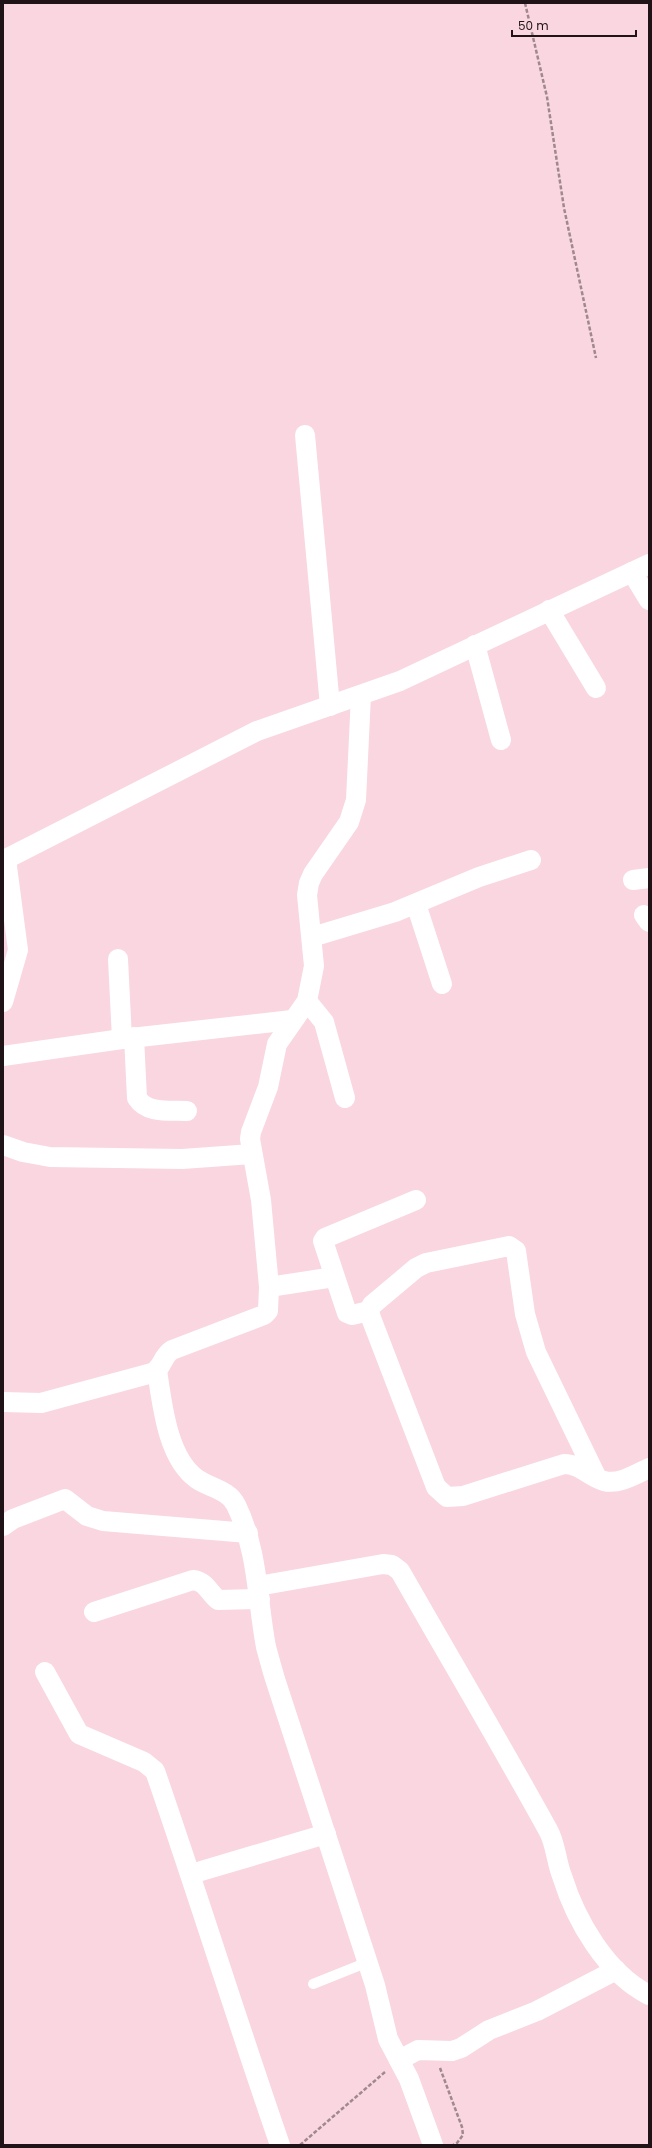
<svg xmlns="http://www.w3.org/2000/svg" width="652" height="2148" font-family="Poppins,sans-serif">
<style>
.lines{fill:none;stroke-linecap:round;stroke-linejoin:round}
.path{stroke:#a1878f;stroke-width:2.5;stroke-dasharray:4 2;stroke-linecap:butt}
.lane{stroke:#fff;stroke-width:10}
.street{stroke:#fff;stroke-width:20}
</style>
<rect width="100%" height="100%" fill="#f9d6e0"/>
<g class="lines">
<!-- path -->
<g class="path">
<path d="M525 3 547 97 564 208 596 358"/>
<path d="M440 2068 462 2127 463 2135 457 2143 453 2145"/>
<path d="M300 2145 385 2072"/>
</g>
<!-- lane -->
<path class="lane" d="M313 1984 368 1962"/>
<!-- street -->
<g class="street">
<path d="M305 435 330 706"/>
<path d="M632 572 649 600"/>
<path d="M549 610 596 688"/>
<path d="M475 645 501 740"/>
<path d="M3 859H6L257 731 400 681 649 564"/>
<path d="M633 880 649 878"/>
<path d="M416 904 442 984"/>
<path d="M644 915 649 922"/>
<path d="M312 937 395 912 479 877 531 860"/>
<path d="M118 959 122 1039"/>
<path d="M307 1001 324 1022 345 1098"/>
<path d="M3 1002 18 950 6 859"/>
<path d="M134 1037 137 1098C147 1114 170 1110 187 1111"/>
<path d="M3 1056 122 1039 292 1020"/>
<path d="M3 1145 23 1152 50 1157 182 1159 252 1154"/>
<path d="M269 1287 334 1277"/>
<path d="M369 1311 352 1315 347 1313 323 1241 325 1238 416 1200"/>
<path d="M157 1370C162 1403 167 1458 197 1479 210 1488 229 1490 236 1505 258 1550 257 1599 266 1647 269 1658 272 1669 275 1679L375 1985 388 2039 409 2079 433 2145"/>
<path d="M3 1402 41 1403 152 1373C163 1368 162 1356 172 1350L264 1315 268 1311 269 1287 261 1200 250 1139 251 1132 268 1087 277 1044 307 1001 314 966 307 895 309 883 313 874 349 822 356 800 361 695"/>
<path d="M597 1478 536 1352 525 1314 516 1251 509 1246 426 1263 416 1268 372 1305 369 1311 371 1318 436 1487 447 1497 463 1496 564 1464C581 1464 589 1477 604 1481 619 1485 636 1474 649 1468"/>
<path d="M3 1526 13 1519 65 1499 87 1516 103 1521 248 1533"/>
<path d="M258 1586 383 1564 392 1565 400 1571C449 1657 500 1743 548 1830 556 1844 556 1861 562 1876 576 1921 606 1973 649 1995"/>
<path d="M94 1612 193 1580C207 1582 208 1592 218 1600L260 1599"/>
<path d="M45 1672 79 1734 144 1762 155 1771C198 1895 237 2021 280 2145"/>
<path d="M191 1874 326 1834"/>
<path d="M399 2060 418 2050 452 2051 461 2048 489 2030 537 2011 616 1970"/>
</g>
</g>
<!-- border -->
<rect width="652" height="2148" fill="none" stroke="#1f1317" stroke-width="8"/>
<!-- scale -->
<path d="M512 30v6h124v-6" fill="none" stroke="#1f1317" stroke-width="2"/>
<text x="518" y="30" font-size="12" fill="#1f1317" stroke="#f9d6e0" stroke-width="3" paint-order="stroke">50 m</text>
</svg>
